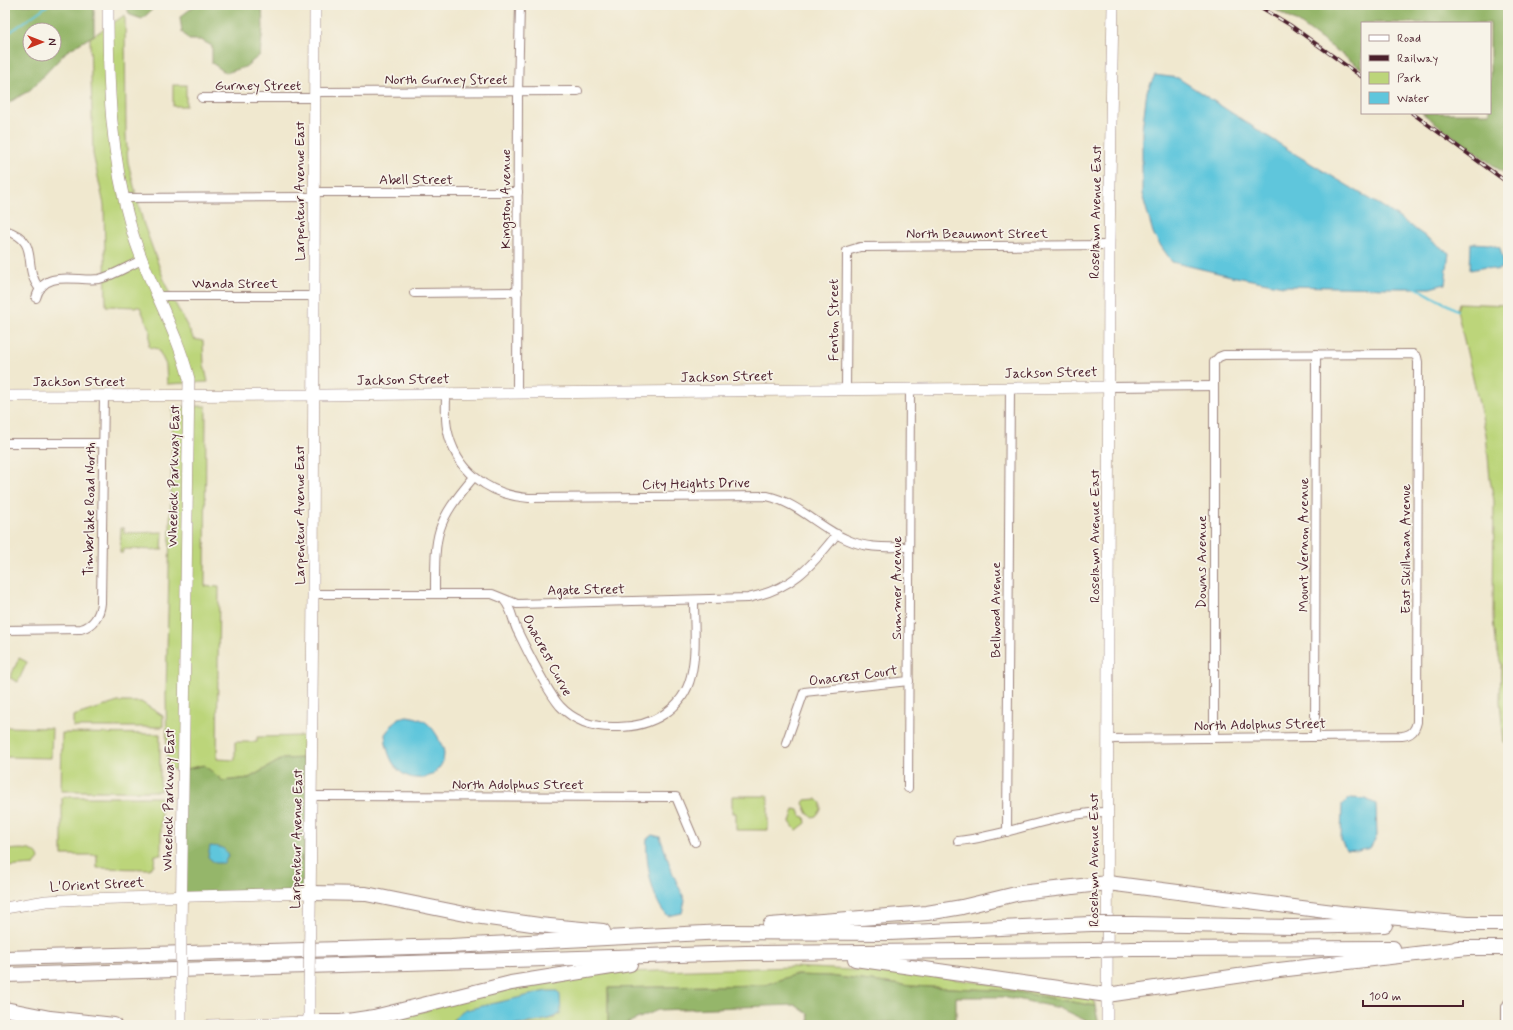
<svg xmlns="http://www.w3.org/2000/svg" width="1513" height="1030" font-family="Mynerve,sans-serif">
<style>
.green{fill:#bcd57a;stroke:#837a52}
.forest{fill:#95b66a;stroke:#706a4a;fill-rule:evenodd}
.water{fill:#5fc6dc;stroke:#547284}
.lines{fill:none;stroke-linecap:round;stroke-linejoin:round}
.stream{stroke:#5fc6dc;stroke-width:2}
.street-casing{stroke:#9d847d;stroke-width:10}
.secondary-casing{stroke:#9d847d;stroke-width:12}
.highway-casing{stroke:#9d847d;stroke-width:16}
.street{stroke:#fff;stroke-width:8}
.secondary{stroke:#fff;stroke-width:11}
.highway{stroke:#fff;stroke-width:14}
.rail-casing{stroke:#4a1f2b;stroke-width:3.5}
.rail{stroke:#f7f3e8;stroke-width:2;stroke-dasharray:6;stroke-linecap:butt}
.secondary-bridge-casing{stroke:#9d847d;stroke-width:12;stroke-linecap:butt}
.highway-bridge-casing{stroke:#9d847d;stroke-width:16;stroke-linecap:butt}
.secondary-bridge{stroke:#fff;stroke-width:11}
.highway-bridge{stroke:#fff;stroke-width:14}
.labels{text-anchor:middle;stroke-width:3.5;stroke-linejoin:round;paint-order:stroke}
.street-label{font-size:14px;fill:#4a1f2b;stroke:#f7f3e8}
</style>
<rect width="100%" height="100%" fill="#f7f3e8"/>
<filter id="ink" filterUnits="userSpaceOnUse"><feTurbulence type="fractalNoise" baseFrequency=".025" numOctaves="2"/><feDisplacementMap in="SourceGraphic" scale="8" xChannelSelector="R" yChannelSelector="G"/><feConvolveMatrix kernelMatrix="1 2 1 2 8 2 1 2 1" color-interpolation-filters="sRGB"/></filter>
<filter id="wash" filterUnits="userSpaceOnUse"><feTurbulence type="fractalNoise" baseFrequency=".012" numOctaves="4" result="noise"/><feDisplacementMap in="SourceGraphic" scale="16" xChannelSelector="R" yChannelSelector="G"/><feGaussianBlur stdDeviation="0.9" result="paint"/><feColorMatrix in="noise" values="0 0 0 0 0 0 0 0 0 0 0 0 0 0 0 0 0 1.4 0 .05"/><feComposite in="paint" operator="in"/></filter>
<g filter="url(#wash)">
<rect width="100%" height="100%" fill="#f0e8cf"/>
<!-- green -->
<g class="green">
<path d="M125 15 126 135 128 162 143 222 167 288 194 339 203 341 204 365 208 382 167 384 166 365 158 349 149 347 150 331 140 307 106 306 104 205 93 154 90 38Z"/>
<rect x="173" y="85" width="13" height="21"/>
<path d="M1459 303 1508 305V744L1504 743 1500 701 1501 664 1495 642 1493 617 1494 501 1490 479 1486 434 1457 310Z"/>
<path d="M206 406 205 586 219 587 217 759 235 760V742H257V737L304 736 303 758 282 759 249 778 223 781 204 765 183 770 167 769 166 693 173 407Z"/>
<path d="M121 528H124V533L163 532 162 550 123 549V553H120Z"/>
<path d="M19 658 27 662 18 682 10 678Z"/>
<path d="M118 702H141L163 716V727H73V716Z"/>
<path d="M5 727 52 728 51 758 5 757Z"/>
<path d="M62 733 160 734V791H61Z"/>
<path d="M732 796H768V830H736V813H732Z"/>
<path d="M62 797H161V855H155L154 865 149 869 97 868V855H62Z"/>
<path d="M817 799 821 803V810L816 816 813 817 808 814 803 803 805 800Z"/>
<path d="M794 809 799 810 801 816 805 817 806 823 797 830 795 829 790 822Z"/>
<path d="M5 850C15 850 36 845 39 859L34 865 5 867Z"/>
<path d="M792 967 909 973 1094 998 1095 1006 1012 991 911 986 829 976 793 975 765 985 608 988V1025H510L555 1018 547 991 454 1019V1025H371L431 1009 458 999 594 973Z"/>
</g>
<!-- forest -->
<g class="forest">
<path d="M5 5H94V35L67 51 30 90 5 105ZM30 30H54V54H30Z"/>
<path d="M125 5H157L142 19 130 15Z"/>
<path d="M193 5H264L262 6 263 28 260 55 245 67 226 73 212 63V46L201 40H189L182 32 180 17 193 7Z"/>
<path d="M1267 5H1508V176L1422 113H1490V23H1362V69L1299 23Z"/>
<path d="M312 758 310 893 182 896 183 770 204 765 223 781 249 778 282 759Z"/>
<path d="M793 975 829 976 911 986 1012 991 1095 1006 1099 1025H1095L1059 1008 1007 997H956V1025L886 1022 843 1025H810L808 1014 795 1005 658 1010 623 1025H608V988L765 985Z"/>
</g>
<!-- water -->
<g class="water">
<path d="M1155 75 1178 78 1295 154 1385 208 1449 253 1445 284 1430 288H1391L1283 286 1231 276 1172 262 1154 236 1142 194V130L1147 91Z"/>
<path d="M1471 243 1490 244 1500 248 1503 259 1502 268 1495 270 1486 267 1470 270Z"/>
<path d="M407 716C423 718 430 723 438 737 439 741 442 745 443 748 452 780 390 801 385 734L398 718Z"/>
<path d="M1351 798 1366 799 1376 804 1377 836 1370 848 1358 851 1346 850 1341 840 1342 804Z"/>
<path d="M652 835 660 837 673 874 685 900 682 913 668 916C652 904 645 859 647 839Z"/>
<path d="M210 846C219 847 225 846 228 856L224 863H215L208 857Z"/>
<path d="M547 991H557L560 995 561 1013C541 1028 480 1025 454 1025V1019L461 1011Z"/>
</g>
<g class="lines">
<!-- stream -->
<g class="stream">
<path d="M6 35 48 5"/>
<path d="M1415 287 1457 310"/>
</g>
</g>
</g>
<g filter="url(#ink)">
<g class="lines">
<!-- street casing -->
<g class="street-casing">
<g id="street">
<path d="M315 92 578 91"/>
<path d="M202 98H315"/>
<path d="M315 192H518"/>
<path d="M124 198 314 197"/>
<path d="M5 230C43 242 20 265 40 289"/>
<path d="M414 293 518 292"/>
<path d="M156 296H314"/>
<path d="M36 298C44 268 77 282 99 279 113 276 128 266 142 260"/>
<path d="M1109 387 1214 386"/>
<path d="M846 390 847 251 860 247 1109 245"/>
<path d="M517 393 518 92 520 5"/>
<path d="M446 394C446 405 445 417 447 428 455 470 488 495 529 498L767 496C799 503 819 528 848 540 868 549 888 547 909 547"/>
<path d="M5 443H103"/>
<path d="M313 594H492L517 604 748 598C792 589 810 568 837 534"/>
<path d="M435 594C435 534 434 524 474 477"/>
<path d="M504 600C512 609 512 619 517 630 527 650 546 690 560 706 576 723 596 728 618 727 651 727 683 710 691 676 697 652 694 624 694 600"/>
<path d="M5 630 81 629C93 626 100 615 101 603L104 395"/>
<path d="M1315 736 1316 354"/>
<path d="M1108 739 1402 736C1412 735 1415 730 1417 722L1418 362 1417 357 1413 354 1224 355 1219 357 1214 362V737"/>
<path d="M786 743 804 692 909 681"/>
<path d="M908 788 910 389"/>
<path d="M311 796 676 797 695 842"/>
<path d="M1007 832 1010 388"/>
<path d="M958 841C1009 836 1056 812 1108 812"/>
<path d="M1506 1025V1007L1508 1003"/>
</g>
</g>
<!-- secondary casing -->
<g class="secondary-casing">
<g id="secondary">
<path d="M108 5C108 83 110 156 132 231 147 282 176 327 189 379L181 933"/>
<path d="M5 396 324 395 1109 387"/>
<path d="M5 908 46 901 83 899 310 893"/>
<path d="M310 919 313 594 315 5"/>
<path d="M181 993V1025"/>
<path d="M210 1025 308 1022"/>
<path d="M309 1025V985"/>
<path d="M1107 1025 1109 245 1113 5"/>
</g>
</g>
<!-- highway casing -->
<g class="highway-casing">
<g id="highway">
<path d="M310 893 366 894 475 916 539 925 603 931"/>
<path d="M1133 924 1293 927 1385 925"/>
<path d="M1459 924H1508"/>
<path d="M770 925 927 913 962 907 1020 893 1108 883 1341 913 1468 924"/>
<path d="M1457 948H1508"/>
<path d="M1133 949 1393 948"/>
<path d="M5 958 451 946 724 932 889 933 1091 924"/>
<path d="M855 959 1107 995 1279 970 1467 948"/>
<path d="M5 975 746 953 1091 950"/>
<path d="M5 1009 50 1018 114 1025"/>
<path d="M308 1022H341L374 1017 511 983 630 964"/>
</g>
</g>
<!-- street -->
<use href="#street" class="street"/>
<!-- secondary -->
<use href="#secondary" class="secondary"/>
<!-- highway -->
<use href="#highway" class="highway"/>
<!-- rail casing -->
<g class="rail-casing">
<g id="rail">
<path d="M1257 5 1290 25 1362 77"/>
<path d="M1412 113 1508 183"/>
</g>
</g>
<!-- rail -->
<use href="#rail" class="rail"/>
<!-- secondary-bridge casing -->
<g class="secondary-bridge-casing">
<g id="secondary-bridge">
<path d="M309 985 310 919"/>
<path d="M181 993V933"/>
</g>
</g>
<!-- highway-bridge casing -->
<g class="highway-bridge-casing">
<g id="highway-bridge">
<path d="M1091 924H1133"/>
<path d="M1091 950 1133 949"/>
</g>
</g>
<!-- secondary-bridge -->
<use href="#secondary-bridge" class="secondary-bridge"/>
<!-- highway-bridge -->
<use href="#highway-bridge" class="highway-bridge"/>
</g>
</g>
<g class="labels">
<!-- street labels -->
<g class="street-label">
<text x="446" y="84">North Gurney Street</text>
<text x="258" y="90">Gurney Street</text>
<text x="416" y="184">Abell Street</text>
<text transform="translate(299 191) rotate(-90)" y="5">Larpenteur Avenue East</text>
<text transform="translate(505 199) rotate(-90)" y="5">Kingston Avenue</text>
<text transform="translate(1095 212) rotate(-89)" y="5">Roselawn Avenue East</text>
<text x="977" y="238">North Beaumont Street</text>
<text x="235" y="288">Wanda Street</text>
<text transform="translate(833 320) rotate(-90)" y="5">Fenton Street</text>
<text transform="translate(1051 372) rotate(-1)" y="5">Jackson Street</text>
<text transform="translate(727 376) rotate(-1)" y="5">Jackson Street</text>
<text transform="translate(403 379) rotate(-1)" y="5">Jackson Street</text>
<text x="79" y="386">Jackson Street</text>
<text transform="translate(173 476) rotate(-89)" y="5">Wheelock Parkway East</text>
<text transform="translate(696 483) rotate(-1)" y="5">City Heights Drive</text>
<text transform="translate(89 509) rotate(-89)" y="5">Timberlake Road North</text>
<text transform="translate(299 515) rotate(-90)" y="5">Larpenteur Avenue East</text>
<text transform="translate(1094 536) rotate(-90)" y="5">Roselawn Avenue East</text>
<text transform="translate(1303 545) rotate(-90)" y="5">Mount Vernon Avenue</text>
<text transform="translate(1405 549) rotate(-90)" y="5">East Skillman Avenue</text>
<text transform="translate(1201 562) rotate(-90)" y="5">Downs Avenue</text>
<text transform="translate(896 588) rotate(-90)" y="5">Summer Avenue</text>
<text transform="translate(586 589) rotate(-1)" y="5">Agate Street</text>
<text transform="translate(995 610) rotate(-90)" y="5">Bellwood Avenue</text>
<text transform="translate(548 655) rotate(62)" y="5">Onacrest Curve</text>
<text transform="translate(853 675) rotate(-7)" y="5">Onacrest Court</text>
<text transform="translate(1260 724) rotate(-1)" y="5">North Adolphus Street</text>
<text x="518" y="789">North Adolphus Street</text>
<text transform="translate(168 800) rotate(-89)" y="5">Wheelock Parkway East</text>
<text transform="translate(296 839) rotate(-89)" y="5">Larpenteur Avenue East</text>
<text transform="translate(1093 860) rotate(-90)" y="5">Roselawn Avenue East</text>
<text transform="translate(97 884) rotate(-3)" y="5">L'Orient Street</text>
</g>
</g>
<!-- margin -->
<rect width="1513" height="1030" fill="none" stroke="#f7f3e8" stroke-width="20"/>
<!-- legend -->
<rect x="1361" y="22" width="130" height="92" fill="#f7f3e8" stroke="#b29e9c"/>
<rect x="1369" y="35" width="20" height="6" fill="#ffffff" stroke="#b29e9c"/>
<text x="1397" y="42" font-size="12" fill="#4a1f2b">Road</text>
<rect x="1369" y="55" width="20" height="6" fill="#4a1f2b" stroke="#b29e9c"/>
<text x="1397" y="62" font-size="12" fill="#4a1f2b">Railway</text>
<rect x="1369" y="72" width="20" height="12" fill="#bcd57a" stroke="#b29e9c"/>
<text x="1397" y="82" font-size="12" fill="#4a1f2b">Park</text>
<rect x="1369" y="92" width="20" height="12" fill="#5fc6dc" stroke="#b29e9c"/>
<text x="1397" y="102" font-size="12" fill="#4a1f2b">Water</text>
<!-- north arrow -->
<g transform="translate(42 42) rotate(90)"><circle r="19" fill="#f7f3e8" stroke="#b29e9c"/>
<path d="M0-3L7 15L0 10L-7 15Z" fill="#c8321e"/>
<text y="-6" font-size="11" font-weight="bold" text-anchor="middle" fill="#4a1f2b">N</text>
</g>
<!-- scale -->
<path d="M1363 1000v6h100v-6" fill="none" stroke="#4a1f2b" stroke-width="2"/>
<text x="1369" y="1000" font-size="12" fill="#4a1f2b" stroke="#f7f3e8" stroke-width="3" paint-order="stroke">100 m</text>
</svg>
